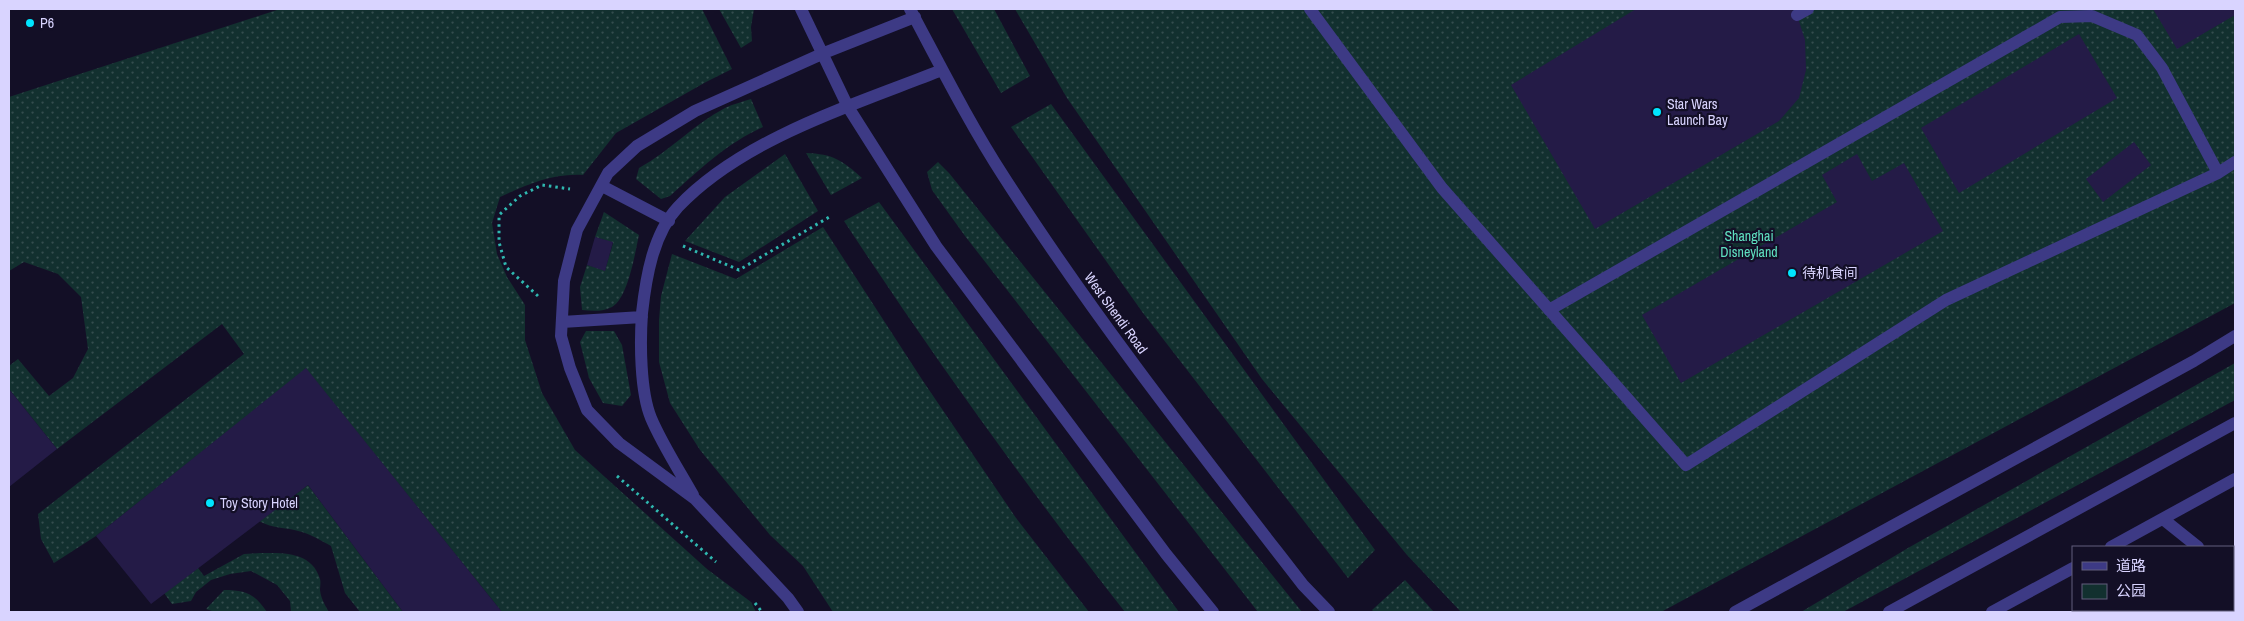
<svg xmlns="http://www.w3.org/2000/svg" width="2244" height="621" font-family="'Archivo Narrow','Noto Sans SC',sans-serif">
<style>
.green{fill:url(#green-dots)}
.building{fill:#241b47}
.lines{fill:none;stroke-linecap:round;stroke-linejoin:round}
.path{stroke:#2fb8b0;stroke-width:3;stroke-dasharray:2.5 4;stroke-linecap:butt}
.minor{stroke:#3d3a85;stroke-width:12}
.poi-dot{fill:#00e5ff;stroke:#130f26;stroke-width:2}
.labels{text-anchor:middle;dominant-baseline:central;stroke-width:4.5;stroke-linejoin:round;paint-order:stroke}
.poi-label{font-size:14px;fill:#d9d4ff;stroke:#130f26;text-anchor:start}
.park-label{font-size:14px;fill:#5fe0c0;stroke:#130f26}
.street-label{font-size:14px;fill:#d9d4ff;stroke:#130f26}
</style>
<defs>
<pattern id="green-dots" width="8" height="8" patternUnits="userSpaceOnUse" patternTransform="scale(1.25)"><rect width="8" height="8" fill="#12302f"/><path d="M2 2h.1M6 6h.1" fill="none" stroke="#344d4e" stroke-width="1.8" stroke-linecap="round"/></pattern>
</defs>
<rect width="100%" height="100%" fill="#130f26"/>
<path class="green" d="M280 9H702L732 69 706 82 616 133 583 175C553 173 526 185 500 197L492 223 497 254 507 277 525 305V340L542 393 575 450 707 569 751 602 756 612H502L306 369 96 536 54 563 41 539 38 514 244 354 222 324 57 449 9 389V366L18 359 49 396 73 378 88 349 81 297 58 274 24 262 9 271V97Z
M719 9H754L751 27 752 41 741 48Z
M952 9H994L1030 76 1001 93Z
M1015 9H2235V303L1661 612H1461L1407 555 1262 379 1067 98Z
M751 99 763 127C727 143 699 170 670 196L661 199 636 179 639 168C670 151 694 124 725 108 733 104 742 102 751 99Z
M1051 104 1375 550 1348 578 1143 313 1011 127Z
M806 153C833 154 842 160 862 178L831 195Z
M785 154 818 211 739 262 685 241 725 197Z
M938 162 949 173 1302 612H1258L965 236 932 190 927 172Z
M879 202 1179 612H1125C1026 486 932 355 844 221Z
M604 212 639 235C635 253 628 298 612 307 603 312 592 311 582 310L580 287 587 265 605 270 613 243 595 237Z
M823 227 923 381 1016 518 1089 612H833L803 566 770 535 700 450 670 403 659 362V320L661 296 672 254 736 279Z
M586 331H614L622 345 631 395 622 406 603 403 589 378 580 342Z
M2235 363V400L1843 612H1801L1908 548Z
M308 485 403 612H360L345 593 331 546C322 541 312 535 302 532 287 527 273 529 259 521Z
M260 553C282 553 312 551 320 579 321 582 320 587 320 590 321 599 325 605 329 612H291L290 601 277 585 251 571 230 574 211 580 196 592 191 601 172 604 164 593 198 568 204 576 244 554Z
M1405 580 1434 612H1374L1372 610Z
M224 590C246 590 255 594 267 612H215L206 609Z"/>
<path class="building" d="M1636 9H1792L1797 15 1805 40 1806 70 1799 98 1779 121 1595 229 1511 85Z
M2153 9H2235V15L2177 49Z
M2079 34 2117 98 1959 193 1921 128Z
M2134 142 2151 165 2103 202 2086 179Z
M1857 154 1872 181 1904 163 1943 231 1681 383 1642 315 1837 202 1822 175Z
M595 237 613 242 605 271 587 265Z
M306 368 502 612H403L308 485 151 604 96 536Z
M9 389 57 449 9 487Z
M2116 610H2191L2189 612H2119Z"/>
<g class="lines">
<path class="path" d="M683 246 739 270 831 216
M538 296 506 267 499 242V215L520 196 542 185 570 189
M617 476 716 562
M755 603 762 612"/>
<path class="minor" d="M801 9 848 107 936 246 1166 554 1213 612
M910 9C940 65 969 123 1004 177 1095 319 1200 452 1303 585L1329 612
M1310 9 1442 188 1686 465 1946 300 2218 173 2235 162
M1797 15 1808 9
M602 186 669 221
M1549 310 2060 17 2092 16 2137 35 2162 68 2218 173
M562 322 642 317
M693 495C679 470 662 444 651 418 640 391 640 342 642 313 646 277 653 234 678 207 743 138 856 104 942 70
M2163 519 2198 547
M2111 547 2235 479
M2233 576 2235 578
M798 612 788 598 695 499 619 443 587 410 570 368 561 336 564 281 577 230 608 173 637 146 695 111 824 53 915 17
M1735 612 2194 361 2235 336
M1889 612 2235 423
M1992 612 2073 568
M2078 612 2080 611"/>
</g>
<g class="poi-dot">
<circle cx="30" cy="23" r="5"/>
<circle cx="1657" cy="112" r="5"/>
<circle cx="1792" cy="273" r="5"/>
<circle cx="210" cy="503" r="5"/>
</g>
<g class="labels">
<g class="poi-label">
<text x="40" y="23">P6</text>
<text x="1667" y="104">Star Wars<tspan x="1667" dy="16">Launch Bay</tspan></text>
<text x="1802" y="273">待机食间</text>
<text x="220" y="503">Toy Story Hotel</text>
</g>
<g class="park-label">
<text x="1749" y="236">Shanghai<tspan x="1749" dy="16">Disneyland</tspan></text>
</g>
<g class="street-label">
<text transform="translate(1116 313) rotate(54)">West Shendi Road</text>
</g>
</g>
<rect width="2244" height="621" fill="none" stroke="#d9d4ff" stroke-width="20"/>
<rect x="2072" y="546" width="162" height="65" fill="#130f26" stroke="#625e7d"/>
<rect x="2082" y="562" width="25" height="8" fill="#3d3a85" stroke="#625e7d"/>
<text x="2116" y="571" font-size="15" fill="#d9d4ff">道路</text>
<rect x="2082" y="584" width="25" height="15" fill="#12302f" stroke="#625e7d"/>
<text x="2116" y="596" font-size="15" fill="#d9d4ff">公园</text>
</svg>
